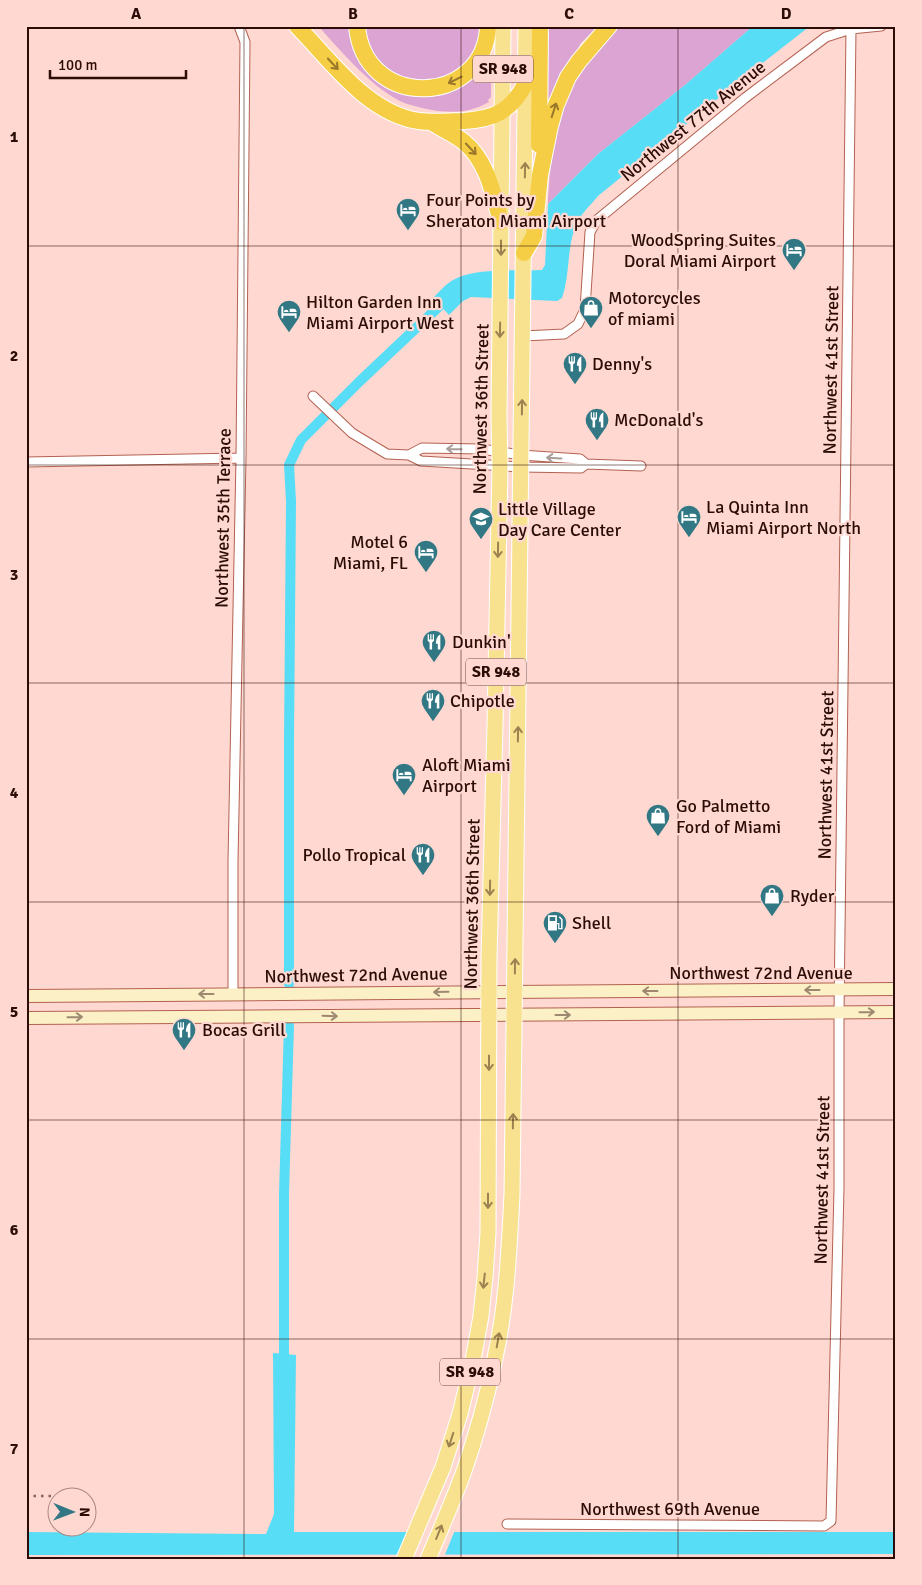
<svg xmlns="http://www.w3.org/2000/svg" width="922" height="1585" font-family="Signika,sans-serif">
<style>
.green{fill:#dca4d3}
.water{fill:#57ddf6}
.pier{fill:#ffd9d1}
.lines{fill:none;stroke-linecap:round;stroke-linejoin:round}
.canal{stroke:#57ddf6;stroke-width:10}
.minor-casing{stroke:#b36151;stroke-width:11}
.secondary-casing{stroke:#b36151;stroke-width:14}
.primary-casing{stroke:#fff;stroke-width:17}
.motorway-casing{stroke:#fff;stroke-width:18}
.minor{stroke:#fff;stroke-width:9}
.secondary{stroke:#fcf0c7;stroke-width:12}
.primary{stroke:#f9e28f;stroke-width:15}
.motorway{stroke:#f5ce45;stroke-width:16}
.rail{stroke:#87655e;stroke-width:2.5;stroke-dasharray:2.5 5;stroke-linecap:butt}
.oneway{stroke:#9a7729}
.oneway2{stroke:#9c8251}
.oneway3{stroke:#aa9e9b}
.oneway4{stroke:#9e8970}
.grid{fill:none;stroke:#2b0c06;stroke-width:1;stroke-opacity:0.55}
.labels{text-anchor:middle;dominant-baseline:central;stroke-width:4.5;stroke-linejoin:round;paint-order:stroke}
.shield{fill:#ffd9d1;stroke:#6b4a43;stroke-width:1}
.shield-label{font-size:16px;font-weight:bold;fill:#2b0c06}
.street-label{font-size:18px;fill:#2b0c06;stroke:#ffd9d1}
.poi-label{font-size:18px;fill:#2b0c06;stroke:#ffd9d1;text-anchor:start}
.neatline{fill:none;stroke:#2b0c06;stroke-width:2}
.grid-label{font-size:16px;text-anchor:middle;font-weight:bold;fill:#2b0c06}
</style>
<rect width="100%" height="100%" fill="#ffd9d1"/>
<path class="green" d="M318 26H351C353 36 354 48 358 56 375 95 429 109 463 85 476 75 483 63 491 49V97L488 100 489 102C471 112 457 113 437 111 427 109 417 107 407 104 375 92 341 51 318 26Z
M365 26H481C479 33 479 42 476 49 471 58 462 66 454 71 425 88 389 84 371 52 367 45 367 34 365 26Z
M546 26H598L581 43 564 72 548 109H545Z
M620 26H753L685 85 598 154 548 204C551 137 564 72 620 26Z"/>
<path class="water" d="M753 26H810L732 87 598 196C590 206 579 215 575 228 567 248 570 275 562 298L557 301 471 297 463 301 449 315 433 298C439 292 444 286 450 282 471 267 517 271 542 270L545 265 548 204 598 154 685 85Z
M273 1353 296 1355 294 1532H896V1554L26 1555V1532L266 1534 274 1514Z"/>
<path class="pier" d="M408 1530H455L444 1557H397Z"/>
<g class="lines">
<path class="canal" d="M289 984V743L291 501 289 465 301 440 360 381 449 297
M284 1367V1194L289 1025"/>
<defs>
<path id="minor" d="M523 336 564 334 578 324 585 309 590 232 597 220 745 98 826 37 851 29 881 26
M313 396 352 433 387 454 409 455 421 461 521 467 581 468 586 464
M409 455 422 448 481 449 521 455 580 459 586 464 641 466
M26 462 241 458
M233 994V861L241 458 245 42 239 26
M507 1524 824 1526 831 1521 839 1188V1013L851 29"/>
<path id="secondary" d="M26 996 896 989
M26 1018 896 1012"/>
<path id="primary" d="M404 1559 443 1467 460 1414 473 1360 481 1316 485 1277 488 1233 489 959 495 725 500 466 499 417 503 26
M428 1559C440 1531 452 1503 463 1474 476 1437 487 1397 495 1358 507 1304 509 1250 512 1195L526 26"/>
<path id="motorway" d="M297 26C331 61 368 114 419 121 434 123 449 121 464 121 495 119 511 111 526 83
M357 26C364 111 485 107 488 26
M431 122C442 129 454 134 464 142 488 162 493 194 501 222
M539 145 540 26
M524 253 534 236 540 175 550 126 556 105 568 77 579 61 609 26"/>
</defs>
<use href="#minor" class="minor-casing"/>
<use href="#secondary" class="secondary-casing"/>
<use href="#primary" class="primary-casing"/>
<use href="#motorway" class="motorway-casing"/>
<use href="#minor" class="minor"/>
<use href="#secondary" class="secondary"/>
<use href="#primary" class="primary"/>
<use href="#motorway" class="motorway"/>
<path class="rail" d="M26 1496H91"/>
</g>
<defs><path id="oneway-shaft" d="M-6 0H5M1.5-3L5.5 0L1.5 3" fill="none" stroke-width="1.6" stroke-linecap="round" stroke-linejoin="round" transform="scale(1.25)"/></defs>
<g class="oneway">
<use href="#oneway-shaft" transform="translate(333 64) rotate(47)"/>
<use href="#oneway-shaft" transform="translate(455 80) rotate(154)"/>
<use href="#oneway-shaft" transform="translate(554 110) rotate(-72)"/>
<use href="#oneway-shaft" transform="translate(471 149) rotate(47)"/>
</g>
<g class="oneway2">
<use href="#oneway-shaft" transform="translate(525 170) rotate(-89)"/>
<use href="#oneway-shaft" transform="translate(501 248) rotate(90)"/>
<use href="#oneway-shaft" transform="translate(500 330) rotate(91)"/>
<use href="#oneway-shaft" transform="translate(522 407) rotate(-89)"/>
<use href="#oneway-shaft" transform="translate(498 550) rotate(91)"/>
<use href="#oneway-shaft" transform="translate(518 734) rotate(-89)"/>
<use href="#oneway-shaft" transform="translate(490 888) rotate(91)"/>
<use href="#oneway-shaft" transform="translate(515 966) rotate(-89)"/>
<use href="#oneway-shaft" transform="translate(489 1063) rotate(90)"/>
<use href="#oneway-shaft" transform="translate(513 1121) rotate(-89)"/>
<use href="#oneway-shaft" transform="translate(488 1201) rotate(90)"/>
<use href="#oneway-shaft" transform="translate(484 1281) rotate(96)"/>
<use href="#oneway-shaft" transform="translate(498 1340) rotate(-80)"/>
<use href="#oneway-shaft" transform="translate(451 1440) rotate(108)"/>
<use href="#oneway-shaft" transform="translate(439 1532) rotate(-68)"/>
</g>
<g class="oneway3">
<use href="#oneway-shaft" transform="translate(454 449) rotate(-179)"/>
<use href="#oneway-shaft" transform="translate(554 458) rotate(-177)"/>
</g>
<g class="oneway4">
<use href="#oneway-shaft" transform="translate(812 990) rotate(180)"/>
<use href="#oneway-shaft" transform="translate(650 991) rotate(-180)"/>
<use href="#oneway-shaft" transform="translate(441 992) rotate(179)"/>
<use href="#oneway-shaft" transform="translate(206 994) rotate(-180)"/>
<use href="#oneway-shaft" transform="translate(867 1012) rotate(-1)"/>
<use href="#oneway-shaft" transform="translate(563 1015)"/>
<use href="#oneway-shaft" transform="translate(330 1016) rotate(2)"/>
<use href="#oneway-shaft" transform="translate(75 1017) rotate(-1)"/>
</g>
<path class="grid" d="M244 26V1559M461 26V1559M678 26V1559M26 246H896M26 465H896M26 683H896M26 902H896M26 1120H896M26 1339H896"/>
<defs>
<symbol id="hotel-pin" viewBox="-11 -11 22 30"><path d="M0 17L-7.5 6A9.5 9.5 0 1 1 7.5 6Z" fill="#317784" stroke="#ffd9d1"/><path d="M-6-4.5h1.5V1H6V5H4.5V3h-9V5H-6ZM-4 0a1.8 1.8 0 1 1 3.6 0ZM.5 0V-2.5h3Q6-2.5 6 0Z" fill="#fff"/></symbol>
<symbol id="shop-pin" viewBox="-11 -11 22 30"><path d="M0 17L-7.5 6A9.5 9.5 0 1 1 7.5 6Z" fill="#317784" stroke="#ffd9d1"/><path d="M-5-2.5h2.3a2.7 3.5 0 0 1 5.4 0H5L5.5 6h-11ZM-1.5-2.5h3a1.5 2.3 0 0 0-3 0Z" fill="#fff"/></symbol>
<symbol id="restaurant-pin" viewBox="-11 -11 22 30"><path d="M0 17L-7.5 6A9.5 9.5 0 1 1 7.5 6Z" fill="#317784" stroke="#ffd9d1"/><path d="M-5-6h1v4h1v-4h1v4h1v-4h1v5L-1.5 .5V6h-2V.5L-5-1ZM5-6V6H3V1.5H1.5Q1.5-4 5-6Z" fill="#fff"/></symbol>
<symbol id="school-pin" viewBox="-11 -11 22 30"><path d="M0 17L-7.5 6A9.5 9.5 0 1 1 7.5 6Z" fill="#317784" stroke="#ffd9d1"/><path d="M0-5L7-2L0 1L-7-2ZM-4 1L0 2.5L4 1V4Q0 6-4 4Z" fill="#fff"/></symbol>
<symbol id="fuel-pin" viewBox="-11 -11 22 30"><path d="M0 17L-7.5 6A9.5 9.5 0 1 1 7.5 6Z" fill="#317784" stroke="#ffd9d1"/><path d="M-5.5-6h7V0h2V4h1.3V-2.5L3-4.5l.8-.8L6-3V5H2.5V1h-1V6h-7ZM-4.2-4.7v3.2H.2V-4.7Z" fill="#fff"/></symbol>
</defs>
<g fill-rule="evenodd">
<use href="#hotel-pin" x="394" y="196" width="28" height="38"/>
<use href="#hotel-pin" x="780" y="236" width="28" height="38"/>
<use href="#shop-pin" x="577" y="294" width="28" height="38"/>
<use href="#hotel-pin" x="275" y="298" width="28" height="38"/>
<use href="#restaurant-pin" x="561" y="350" width="28" height="38"/>
<use href="#restaurant-pin" x="583" y="406" width="28" height="38"/>
<use href="#hotel-pin" x="675" y="503" width="28" height="38"/>
<use href="#school-pin" x="467" y="505" width="28" height="38"/>
<use href="#hotel-pin" x="412" y="538" width="28" height="38"/>
<use href="#restaurant-pin" x="420" y="628" width="28" height="38"/>
<use href="#restaurant-pin" x="419" y="687" width="28" height="38"/>
<use href="#hotel-pin" x="390" y="761" width="28" height="38"/>
<use href="#shop-pin" x="644" y="802" width="28" height="38"/>
<use href="#restaurant-pin" x="409" y="841" width="28" height="38"/>
<use href="#shop-pin" x="758" y="882" width="28" height="38"/>
<use href="#fuel-pin" x="541" y="909" width="28" height="38"/>
<use href="#restaurant-pin" x="170" y="1016" width="28" height="38"/>
</g>
<g class="labels">
<g class="shield">
<rect x="473" y="55.5" width="60" height="27" rx="4"/>
<rect x="466" y="658.5" width="60" height="27" rx="4"/>
<rect x="440" y="1358.5" width="60" height="27" rx="4"/>
</g>
<g class="shield-label">
<text x="503" y="69">SR 948</text>
<text x="496" y="672">SR 948</text>
<text x="470" y="1372">SR 948</text>
</g>
<g class="street-label">
<text transform="translate(693 121) rotate(-39)">Northwest 77th Avenue</text>
<text transform="translate(831 370) rotate(-89)">Northwest 41st Street</text>
<text transform="translate(481 409) rotate(-89)">Northwest 36th Street</text>
<text transform="translate(223 518) rotate(-89)">Northwest 35th Terrace</text>
<text transform="translate(826 775) rotate(-89)">Northwest 41st Street</text>
<text transform="translate(472 904) rotate(-89)">Northwest 36th Street</text>
<text x="761" y="973">Northwest 72nd Avenue</text>
<text transform="translate(356 975) rotate(-1)">Northwest 72nd Avenue</text>
<text transform="translate(822 1180) rotate(-89)">Northwest 41st Street</text>
<text x="670" y="1509">Northwest 69th Avenue</text>
</g>
<g class="poi-label">
<text x="426" y="200">Four Points by<tspan x="426" dy="21">Sheraton Miami Airport</tspan></text>
<text x="776" y="240" text-anchor="end">WoodSpring Suites<tspan x="776" dy="21">Doral Miami Airport</tspan></text>
<text x="608" y="298">Motorcycles<tspan x="608" dy="21">of miami</tspan></text>
<text x="306" y="302">Hilton Garden Inn<tspan x="306" dy="21">Miami Airport West</tspan></text>
<text x="592" y="364">Denny's</text>
<text x="614" y="420">McDonald's</text>
<text x="706" y="507">La Quinta Inn<tspan x="706" dy="21">Miami Airport North</tspan></text>
<text x="498" y="509">Little Village<tspan x="498" dy="21">Day Care Center</tspan></text>
<text x="408" y="542" text-anchor="end">Motel 6<tspan x="408" dy="21">Miami, FL</tspan></text>
<text x="452" y="642">Dunkin'</text>
<text x="450" y="701">Chipotle</text>
<text x="422" y="765">Aloft Miami<tspan x="422" dy="21">Airport</tspan></text>
<text x="676" y="806">Go Palmetto<tspan x="676" dy="21">Ford of Miami</tspan></text>
<text x="406" y="855" text-anchor="end">Pollo Tropical</text>
<text x="790" y="896">Ryder</text>
<text x="572" y="923">Shell</text>
<text x="202" y="1030">Bocas Grill</text>
</g>
</g>
<rect width="922" height="1585" fill="none" stroke="#ffd9d1" stroke-width="55"/>
<g transform="translate(72 1512) rotate(91)"><circle r="24" fill="#ffd9d1" stroke="#aa8780"/>
<path d="M0-4L9 19L0 12L-9 19Z" fill="#317784"/>
<text y="-8" font-size="14" font-weight="bold" text-anchor="middle" fill="#2b0c06">N</text>
</g>
<path d="M50 70v8h136v-8" fill="none" stroke="#2b0c06" stroke-width="2.5"/>
<text x="58" y="70" font-size="15" fill="#2b0c06" stroke="#ffd9d1" stroke-width="4" paint-order="stroke">100 m</text>
<rect x="28" y="28" width="866" height="1530" class="neatline"/>
<g class="grid-label">
<text x="136" y="19">A</text>
<text x="353" y="19">B</text>
<text x="569" y="19">C</text>
<text x="786" y="19">D</text>
<text x="14" y="142">1</text>
<text x="14" y="361">2</text>
<text x="14" y="580">3</text>
<text x="14" y="798">4</text>
<text x="14" y="1017">5</text>
<text x="14" y="1235">6</text>
<text x="14" y="1454">7</text>
</g>
</svg>
